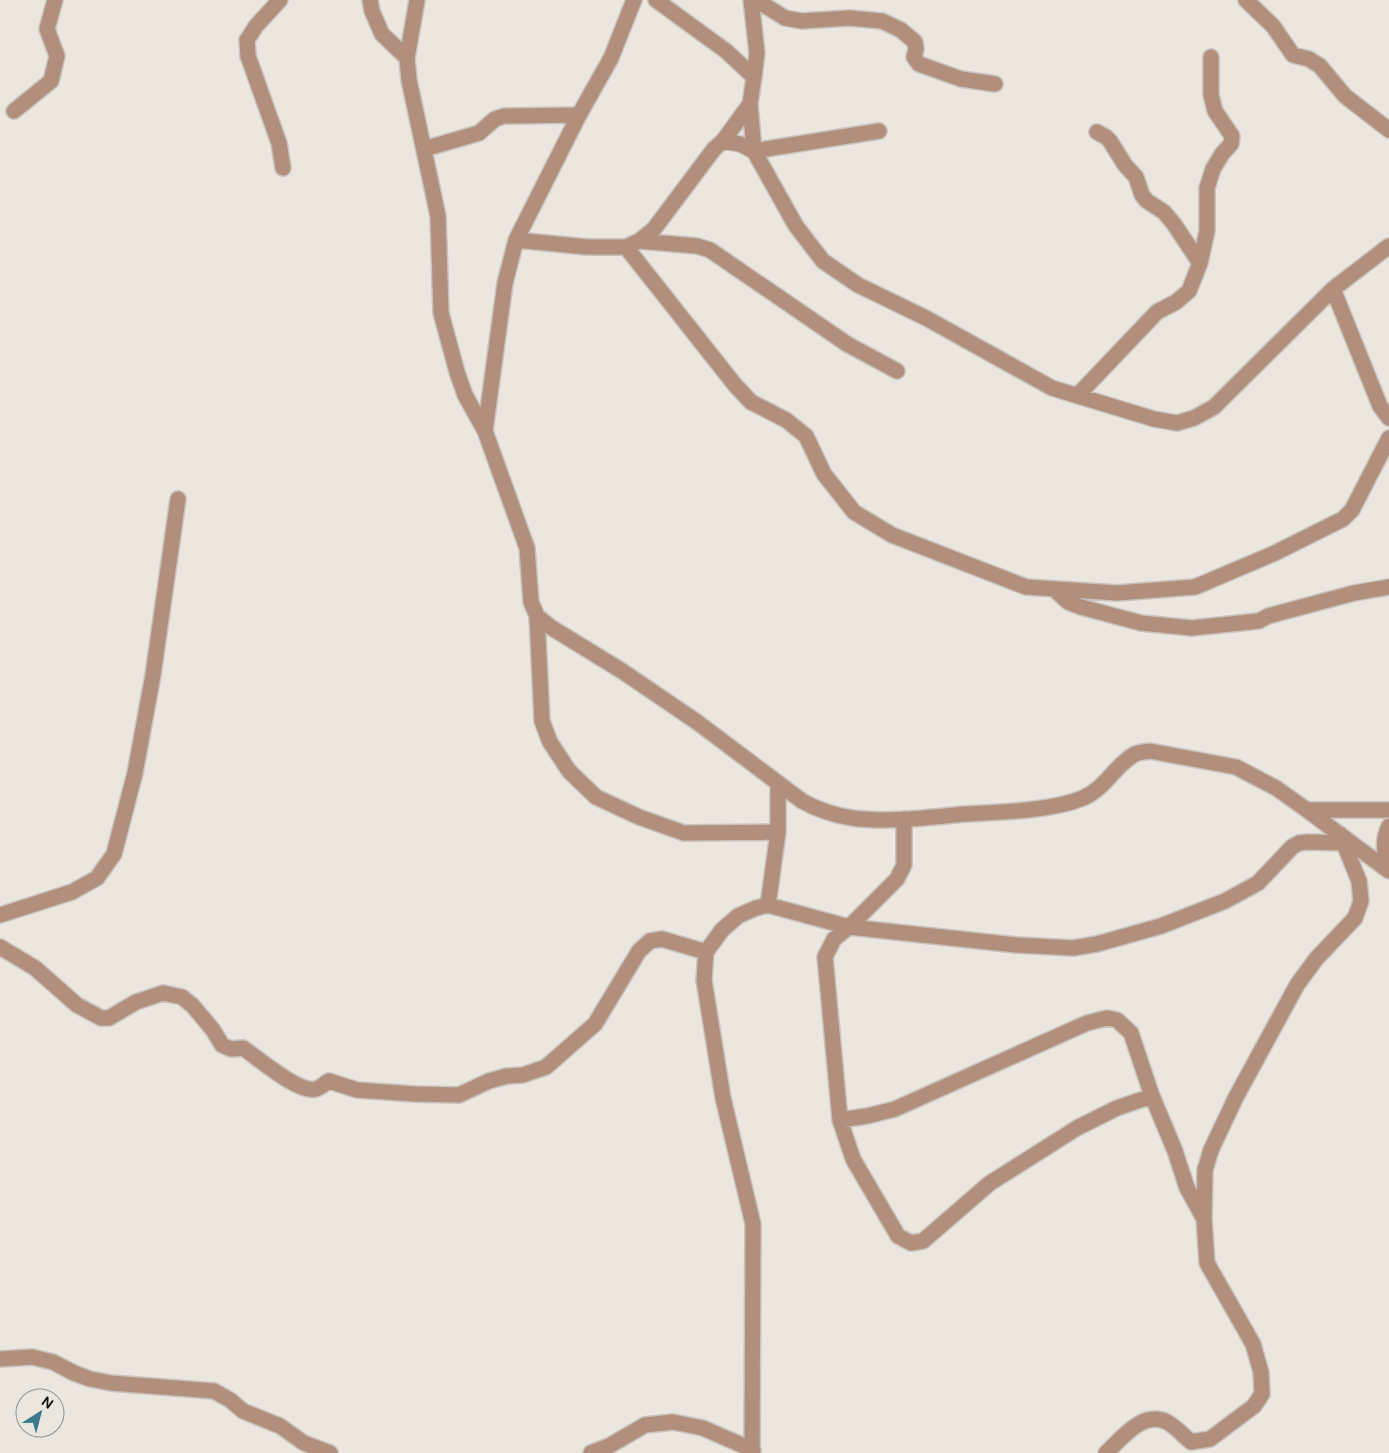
<svg xmlns="http://www.w3.org/2000/svg" width="1389" height="1453" font-family="'DM Sans',sans-serif">
<style>
.lines{fill:none;stroke-linecap:round;stroke-linejoin:round}
.minor-casing{stroke:#c8c3bc;stroke-width:18}
.minor{stroke:#b28f7d;stroke-width:15}
</style>
<rect width="100%" height="100%" fill="#ebe6de"/>
<g class="lines">
<defs>
<path id="minor" d="M280 0 256 26 247 40 248 56 279 143 283 168
M370 0 372 11 382 34 407 58
M417 0 407 58 409 80 438 216 441 313 457 372 465 395 485 431
M634 0 611 58 579 115 516 240 505 283 485 431 527 548 531 602 537 616 552 628 622 671 697 722 802 801C818 810 833 815 852 818 888 823 930 817 966 814 1000 812 1052 811 1083 798 1105 789 1115 765 1135 754 1140 752 1145 752 1150 751L1236 767 1276 788 1307 810H1389
M656 0 726 51 754 77 750 104 723 141
M751 0 757 53 754 77
M756 0 785 18 802 21 849 18 882 21 901 30 915 42 916 49 914 57 919 64 961 79 995 84
M1246 0 1273 26 1293 55 1309 59 1320 66 1345 96 1389 130
M750 104 754 151 879 131
M14 111 51 81 57 56 47 29 55 0
M1097 132 1106 137 1110 141 1125 165 1136 177 1142 195 1147 201 1164 212 1174 224 1200 263
M424 149 479 133 495 119 504 116 579 115
M516 240 587 247H626L639 241 654 229 714 149 723 141 740 144 754 151 796 226 823 261 858 285 926 318 1052 388 1154 419 1177 423 1194 418 1214 407 1333 289 1389 246
M639 241 697 246 710 250 847 344 897 371
M626 247 735 385 751 402 786 420 806 436 824 474 854 512 892 535 1026 587 1117 593 1195 587 1275 553 1343 519 1352 510 1389 438
M1333 289 1380 406 1389 418
M1077 396 1157 312 1176 302 1189 291 1200 263 1207 231V188L1213 169 1222 154 1231 144 1232 136 1215 111 1211 95V57
M1054 589 1068 602 1081 607 1141 623 1192 628 1259 621 1268 616 1354 593 1389 587
M537 616 542 721 550 742 569 771 596 797 639 817 684 833 778 832
M1307 810 1389 871
M904 819V865L897 879 849 927 834 939 825 957 840 1120 853 1159 898 1236 911 1243 923 1241 990 1183 1077 1128 1117 1108 1152 1096 1175 1151 1187 1188 1204 1219
M1389 826C1383 838 1383 854 1389 866
M768 905 778 832V783
M0 915 72 892 97 878 114 854 135 773 153 675 178 499
M0 947 35 968 77 1005 101 1018H109L136 1002 163 993 182 997 193 1006 213 1030 222 1045 231 1049 243 1048C258 1058 299 1094 316 1089 320 1088 325 1083 329 1081L357 1090 415 1094 459 1095 489 1081 507 1076 523 1075 546 1067 595 1024 639 951 650 941 662 939 706 952
M840 1120 867 1116 895 1109 1087 1023 1107 1018 1117 1020 1131 1033 1152 1096
M0 1359 32 1357 53 1362 74 1373 90 1379 111 1383 214 1391 230 1400 243 1411 280 1426 304 1443 330 1453
M591 1453 609 1446 645 1425 673 1422 703 1428 753 1450
M752 1453 753 1224 723 1098 704 980 706 952 722 930 738 916 756 908 768 905 849 927 1016 945 1073 948 1097 944 1161 926 1225 901 1258 883 1292 847 1299 843 1308 842 1344 843
M1106 1453C1122 1438 1143 1410 1167 1422 1176 1427 1184 1436 1191 1442L1210 1439 1254 1406 1262 1394 1261 1372 1253 1344 1207 1263 1204 1219 1205 1170 1211 1150 1236 1097 1297 985 1316 959 1355 918 1361 901 1359 881 1340 834"/>
</defs>
<use href="#minor" class="minor-casing"/>
<use href="#minor" class="minor"/>
</g>
<g transform="translate(40 1413) rotate(36)"><circle r="24" fill="#ebe6de" stroke="#93908a"/>
<path d="M0-4L9 19L0 12L-9 19Z" fill="#39788d"/>
<text y="-8" font-size="14" font-weight="bold" text-anchor="middle" fill="#100e0b">N</text>
</g>
</svg>
